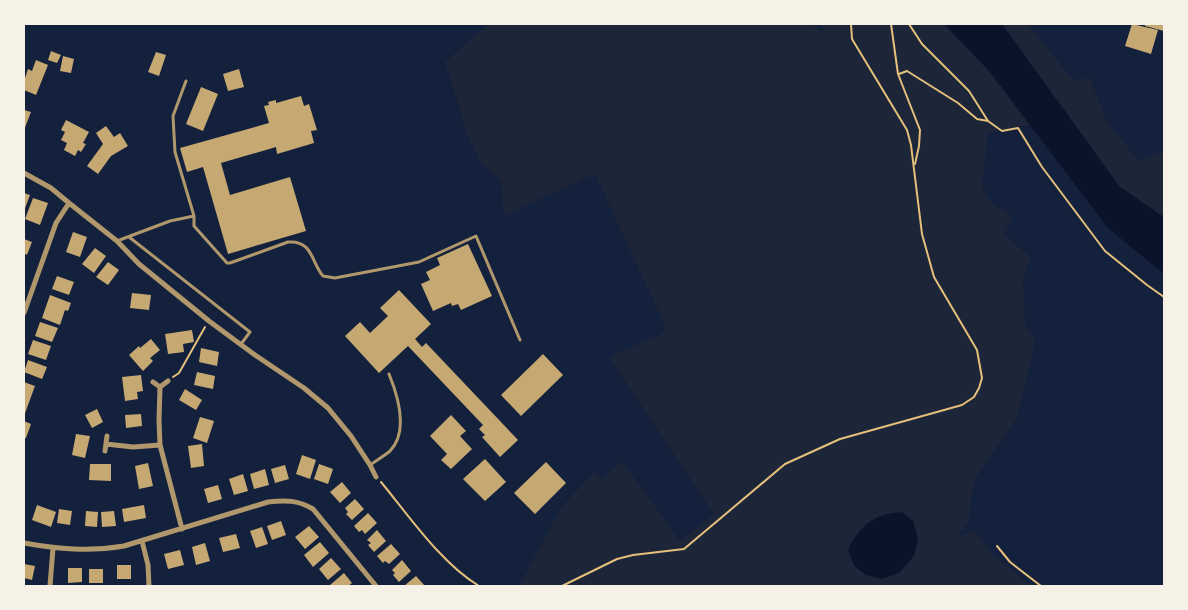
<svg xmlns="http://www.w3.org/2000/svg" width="1188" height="610" font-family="'Fira Sans Condensed',sans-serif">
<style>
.green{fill:#1d2539}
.water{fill:#0b132b}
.building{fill:#c6a872}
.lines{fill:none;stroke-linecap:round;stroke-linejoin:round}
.path{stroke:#e5c07b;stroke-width:2}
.service{stroke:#b1986c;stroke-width:3}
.minor{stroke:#b1986c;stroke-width:5}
</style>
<rect width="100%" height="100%" fill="#14213d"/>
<path class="green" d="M488 24H813L824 36 821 24H1028L1073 80 1090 78 1107 122 1139 161 1164 152V255L1047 122 988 133 982 186 992 204 1013 216 1004 234 1030 257 1023 283 1025 325 1035 341 1017 418 974 480 968 524 958 533 962 536 974 530 993 555 1032 586H567L566 582 555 586H519L562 506 594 473 602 479 622 461 680 541 714 514 609 357 662 334 666 328 595 174 505 215C501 203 504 191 500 179L481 163 468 136 445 62Z"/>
<path class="water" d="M944 24H1002L1120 187 1164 217V274L1107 227 989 71Z
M902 512 913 521 918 538 914 556 899 573 882 579 866 575 854 566 848 550C860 525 874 514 902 512Z"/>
<path class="building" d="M1132 24 1158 30 1151 54 1125 46Z
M1145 24H1164V31L1145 26Z
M51 51 61 55 57 63 48 60Z
M156 52 166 55 159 76 148 72Z
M63 56 74 59 71 73 60 71Z
M36 60 48 65 36 95 24 90V81L28 69 32 71Z
M239 69 244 87 228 91 223 74Z
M201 87 218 94 203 131 186 124Z
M301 96 304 106 309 104 317 130 311 131 314 143 277 154 276 147 221 163 230 195 290 177 306 231 228 254 203 167 187 172 180 148 269 123 264 106 269 105 268 102 276 100V103Z
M24 110 31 112 24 130Z
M66 120 89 132 83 143 86 144 81 152 78 150 75 156 64 150 67 143 61 140 65 132 61 130Z
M106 126 114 137 120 133 128 146 111 156 98 174 87 166 103 144 96 133Z
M24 193 30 195 24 211Z
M33 198 48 203 40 225 25 219Z
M73 232 87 237 80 257 66 252Z
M24 239 32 242 27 255 24 253Z
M468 244 492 296 461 310 458 304 452 306 451 303 433 311 421 284 430 280 426 272 440 265 437 258Z
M95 248 106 256 94 273 82 264Z
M108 262 119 270 108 285 96 277Z
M57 276 74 282 69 295 52 289Z
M399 290 431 324 415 339 422 347 426 343 518 440 500 457 482 437 485 435 479 429 483 425 408 346 379 373 345 336 360 322 370 333 388 316 380 308Z
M132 293 151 295 149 310 130 308Z
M50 295 71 303 68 311 65 310 60 325 42 318Z
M40 322 58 328 52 342 35 336Z
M192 330 194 342 183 344 184 352 168 354 165 334Z
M151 339 160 350 150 358 153 361 143 371 129 355 139 346 140 348Z
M33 340 51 346 46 360 28 354Z
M201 348 219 352 217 366 199 362Z
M543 354 563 375 521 416 501 395Z
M28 360 47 367 42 379 24 372Z
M197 372 215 376 213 389 194 385Z
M141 375 143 391 137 392 138 399 125 401 122 377Z
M24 382 35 386 24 416Z
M185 389 202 400 196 410 179 400Z
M97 409 103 422 92 428 85 415Z
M141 414 142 426 126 428 125 415Z
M451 415 466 431 460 436 472 449 451 469 441 460 447 454 430 436Z
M200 417 214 421 207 443 193 438Z
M24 421 31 424 26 438H24Z
M76 434 90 436 85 458 72 455Z
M202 444 204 466 191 468 188 446Z
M302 455 316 460 310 479 296 474Z
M485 459 506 482 485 501 463 479Z
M546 462 566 483 535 514 514 493Z
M148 463 153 486 139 489 135 466Z
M90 464H111V481L89 480Z
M319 464 333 469 328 484 314 479Z
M285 465 289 479 275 483 271 469Z
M265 469 269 485 254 489 250 474Z
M243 474 248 491 234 495 229 479Z
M342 482 351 493 340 503 330 492Z
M218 485 222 499 208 503 204 489Z
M355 499 364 509 352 520 346 514 348 512 345 508Z
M37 505 56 512 51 527 32 520Z
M144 505 146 518 124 522 122 509Z
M59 509 72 511 70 525 57 523Z
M86 511 98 512 97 527 85 526Z
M114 511 116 526 102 527 101 512Z
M368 513 377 523 365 534 362 530 359 532 354 526Z
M281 521 286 535 272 540 267 526Z
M309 526 319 537 305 549 295 537Z
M262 527 268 544 256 548 250 531Z
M377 530 386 541 374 552 368 545 371 543 367 540Z
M236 534 240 548 223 552 219 538Z
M320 542 329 553 313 567 304 555Z
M205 543 210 561 196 565 192 547Z
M391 544 400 554 389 564 385 561 383 563 377 556Z
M180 550 184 565 168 569 164 554Z
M331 558 341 569 328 580 319 569Z
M402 560 411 571 399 582 393 575 395 573 392 570Z
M24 564 35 566 32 580 24 578Z
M117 565H131V579H117Z
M68 568H82V582L68 583Z
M89 569H103V583H89Z
M344 573 352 583 348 586H331L330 585Z
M416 576 425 586H404Z"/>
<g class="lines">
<path class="path" d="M891 24 898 74 920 130 919 146 915 164
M909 24 922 44 969 91 988 121 1002 131 1018 128 1042 167 1105 251 1147 285 1164 297
M899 74 907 71 958 103 977 119 988 121
M173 377 179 373 205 327
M381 482C409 516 441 563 479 586
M997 546 1010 562 1041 586
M562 586 617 559 633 555 684 549 785 464 840 439 962 405 974 397 979 388 982 378 977 350 934 277 922 234 911 145 907 130 852 39 851 24"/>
<path class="service" d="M186 81 173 116 175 152 194 216V226L227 263H230L288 242C313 240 311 262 323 276L335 278 419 262 476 236 520 340
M129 237 250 332 241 344
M117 241 170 221 194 216
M370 465C377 460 384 456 390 451 409 431 398 396 389 374"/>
<path class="minor" d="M24 173 51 188 69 203 117 241 139 264 209 321 255 355 304 388 328 408 351 436 370 465 376 477
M24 313 56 223 69 203
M153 382 160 387 168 381
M160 387 159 421 160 445 182 529
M106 444 133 447 160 445
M105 451 107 436
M142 541 148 565 149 586
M24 543C58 549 89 552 124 546L268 502C285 500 298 500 313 509L376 586
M50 586 53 548"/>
</g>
<rect width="1188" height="610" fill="none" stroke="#f6f1e7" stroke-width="50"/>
</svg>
